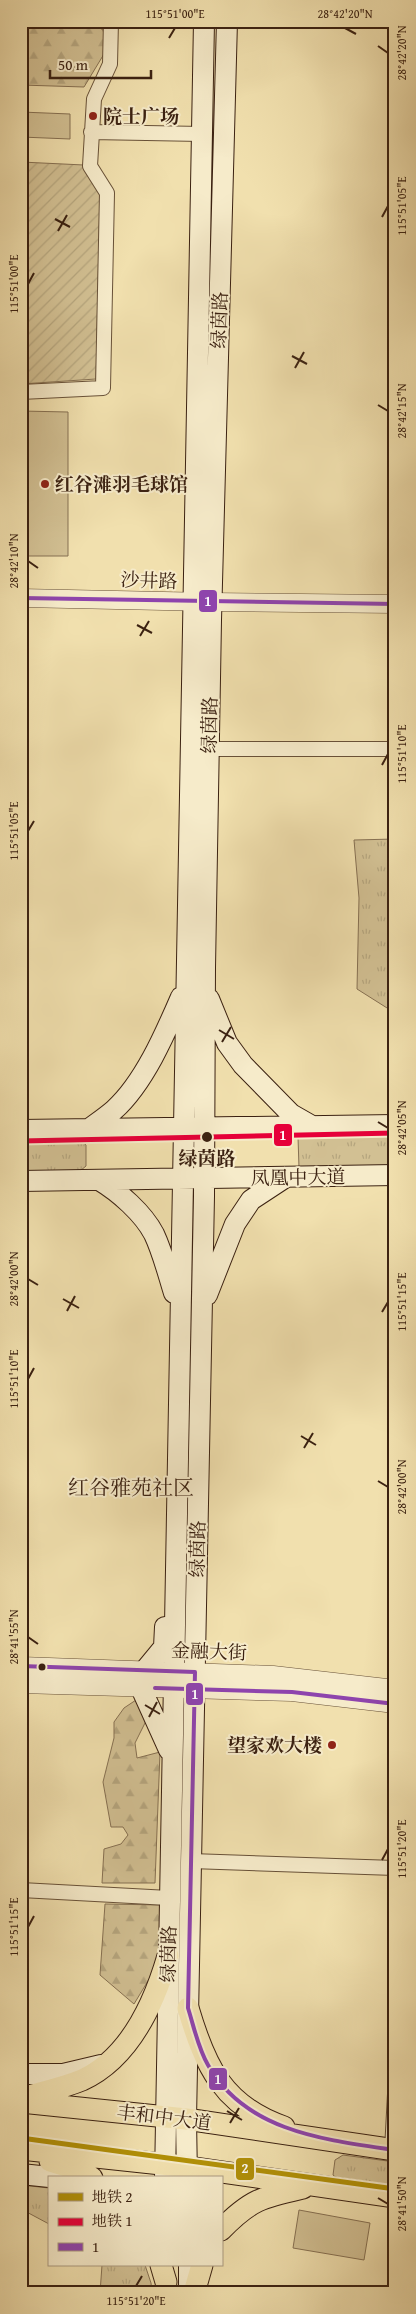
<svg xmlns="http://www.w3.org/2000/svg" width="416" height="2314" font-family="'Gentium Book Plus','Noto Serif SC',serif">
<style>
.grass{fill:#d2c093;stroke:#867052}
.forest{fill:url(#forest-firs);stroke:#867052}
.park{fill:url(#park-tufts);stroke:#867052}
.garden{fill:url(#garden-furrows);stroke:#867052}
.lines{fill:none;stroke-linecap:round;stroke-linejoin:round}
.minor-casing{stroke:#685138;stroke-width:16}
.tertiary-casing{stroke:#685138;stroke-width:19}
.secondary-casing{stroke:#3b2111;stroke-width:22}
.primary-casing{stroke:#3b2111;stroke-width:23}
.minor{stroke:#f6ebca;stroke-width:14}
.tertiary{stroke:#f6ebca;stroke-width:18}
.secondary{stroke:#f6ebca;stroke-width:20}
.primary{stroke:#f1e0ae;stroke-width:21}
.bus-1-casing{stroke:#f6ebca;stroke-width:8}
.bus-1{stroke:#8e44ad;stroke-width:4}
.metro-1-casing{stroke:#f6ebca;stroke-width:9}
.metro-2-casing{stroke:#f6ebca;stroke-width:9}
.metro-1{stroke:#b19007;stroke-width:5}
.metro-2{stroke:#e60039;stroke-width:5}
.ticks{fill:none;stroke:#3b2111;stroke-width:2}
.poi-dot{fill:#8f2418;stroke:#f6ebca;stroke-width:2}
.stop-dot{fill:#3b2111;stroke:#f6ebca;stroke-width:2}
.labels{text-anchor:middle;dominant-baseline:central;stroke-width:4;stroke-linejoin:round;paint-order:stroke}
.poi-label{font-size:19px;font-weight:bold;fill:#3b2111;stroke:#f6ebca;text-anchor:start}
.street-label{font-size:19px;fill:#3b2111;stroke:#f6ebca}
.stop-label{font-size:19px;font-weight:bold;fill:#3b2111;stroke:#f6ebca}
.quarter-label{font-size:21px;fill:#3b2111;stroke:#f6ebca}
.line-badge{stroke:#f6ebca;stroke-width:2}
.badge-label{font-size:14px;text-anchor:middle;font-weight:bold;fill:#fff}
.neatline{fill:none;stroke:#3b2111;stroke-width:2}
.ticks-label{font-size:12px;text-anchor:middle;fill:#3b2111}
</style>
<defs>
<pattern id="forest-firs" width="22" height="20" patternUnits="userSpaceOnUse" patternTransform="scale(1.25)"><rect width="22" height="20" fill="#d2c093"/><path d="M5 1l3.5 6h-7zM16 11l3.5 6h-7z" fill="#b5a57e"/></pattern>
<pattern id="park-tufts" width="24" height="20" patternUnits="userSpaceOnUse" patternTransform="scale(1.25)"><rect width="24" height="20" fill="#d2c093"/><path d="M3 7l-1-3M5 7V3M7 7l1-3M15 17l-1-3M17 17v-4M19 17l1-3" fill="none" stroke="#b5a57e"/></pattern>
<pattern id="garden-furrows" width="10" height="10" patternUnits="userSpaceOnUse" patternTransform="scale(1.25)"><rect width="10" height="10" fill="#d2c093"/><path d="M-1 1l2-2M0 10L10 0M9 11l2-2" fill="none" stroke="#b5a57e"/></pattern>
</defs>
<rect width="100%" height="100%" fill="#f1e0ae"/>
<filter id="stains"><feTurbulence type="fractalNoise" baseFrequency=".004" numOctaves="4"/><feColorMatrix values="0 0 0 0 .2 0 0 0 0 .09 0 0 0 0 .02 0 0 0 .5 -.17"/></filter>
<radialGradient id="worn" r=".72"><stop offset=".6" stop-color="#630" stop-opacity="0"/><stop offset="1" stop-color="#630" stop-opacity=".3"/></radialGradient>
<path class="grass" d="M21 112 70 114V139L21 137Z
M21 411 68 412V556H21Z
M299 2210 370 2223 364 2260 293 2248Z"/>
<path class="forest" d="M21 21H89L103 30 107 49 84 87 21 85Z
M136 1700 148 1717 135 1743 137 1758 160 1752 155 1883H102L104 1849 121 1844 128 1835 123 1827H111L103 1782 114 1738V1722L124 1708Z
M105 1904 161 1905 160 1954 154 1971 134 2004 100 1975Z"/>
<path class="park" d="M395 839V1013L357 989 359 898 354 840Z
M395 1136V1166L299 1168 298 1137Z
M21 1140H81L86 1145V1166L80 1171 21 1172Z
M343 2155 395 2162V2188L339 2180 333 2175 335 2160Z
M21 2185 49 2188V2224L21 2209Z
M102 2265H145L151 2283 152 2293H100Z"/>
<path class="garden" d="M21 162 84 165 100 194 96 379 21 384Z"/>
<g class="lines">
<defs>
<path id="minor" d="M91 132 202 134
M21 392 103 388 107 193 90 166 94 99 110 64 111 21
M209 749H395
M191 1861 395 1868
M21 1890 169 1898
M392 2150 395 2094"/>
<path id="tertiary" d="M21 598 211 602 395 604
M21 1666 273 1675 395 1689
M21 1684 292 1692 395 1704"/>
<path id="secondary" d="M209 999 227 1043 243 1065 291 1114 312 1126
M89 1129C97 1123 106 1117 114 1110 144 1083 165 1034 181 997
M21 1130 395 1125
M99 1180C119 1192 143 1213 154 1234 163 1253 168 1274 174 1293
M21 1181 395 1175
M207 1295 235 1224 251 1200 286 1177
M145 1670 164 1647 165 1627
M141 1688 169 1750
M21 2074H63L101 2065
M21 2174 59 2178
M165 2178 204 21
M187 2178 186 2119 204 1196 205 968 211 620 227 21
M189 2265V2293"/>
<path id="primary" d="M188 2008C205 2066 223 2106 284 2127
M22 2098C42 2092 63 2088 82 2080 130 2058 154 2004 168 1956
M21 2102 186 2119 395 2150
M21 2149 180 2166 395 2197
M50 2161 76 2169 92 2178
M221 2230C251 2199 263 2197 303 2188
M161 2265 166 2282
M194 2293 202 2265"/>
</defs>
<use href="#minor" class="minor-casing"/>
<use href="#tertiary" class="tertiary-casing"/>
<use href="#secondary" class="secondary-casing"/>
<use href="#primary" class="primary-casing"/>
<use href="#minor" class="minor"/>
<use href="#tertiary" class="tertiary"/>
<use href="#secondary" class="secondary"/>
<use href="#primary" class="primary"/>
<defs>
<path id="bus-1" d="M21 598 395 604
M21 1666 195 1672 188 2008C194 2027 198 2048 208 2065 246 2132 326 2140 395 2150
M155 1688 292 1692 395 1704"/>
</defs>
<use href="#bus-1" class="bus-1-casing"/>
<use href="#bus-1" class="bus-1"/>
<defs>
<path id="metro-1" d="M21 2138 395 2189"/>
<path id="metro-2" d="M21 1141 395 1133"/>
</defs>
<use href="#metro-1" class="metro-1-casing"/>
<use href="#metro-2" class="metro-2-casing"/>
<use href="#metro-1" class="metro-1"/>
<use href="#metro-2" class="metro-2"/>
</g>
<path class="ticks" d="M345 28 356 34M169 38 175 28M378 46 388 53M382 217 388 206M55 219 70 227M58 231 67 215M28 284 34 273M292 356 307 364M295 368 304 352M378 405 388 411M28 561 38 568M137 625 152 633M140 636 149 621M382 765 388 754M28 831 34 821M219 1030 234 1039M222 1042 231 1027M378 1122 388 1128M28 1279 38 1285M63 1299 79 1308M67 1311 75 1296M382 1312 388 1302M28 1379 34 1368M301 1436 316 1445M304 1448 313 1433M378 1481 388 1487M28 1637 38 1644M145 1705 160 1714M149 1717 157 1702M382 1860 388 1849M28 1927 34 1916M227 2111 242 2120M230 2123 239 2108M378 2198 388 2204M136 2286 142 2276"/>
<g class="poi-dot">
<circle cx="93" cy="116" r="5"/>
<circle cx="45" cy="484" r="5"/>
<circle cx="332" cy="1745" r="5"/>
</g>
<g class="stop-dot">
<circle cx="207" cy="1137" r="6"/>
<circle cx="42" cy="1667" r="4.5"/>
</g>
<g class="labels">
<g class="poi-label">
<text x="103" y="116">院士广场</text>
<text x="55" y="484">红谷滩羽毛球馆</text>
<text x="322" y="1745" text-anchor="end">望家欢大楼</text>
</g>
<g class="street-label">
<text transform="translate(219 320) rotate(-88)">绿茵路</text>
<text transform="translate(149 580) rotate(2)">沙井路</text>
<text transform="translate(209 725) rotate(-89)">绿茵路</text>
<text transform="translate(298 1177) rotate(-1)">凤凰中大道</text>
<text transform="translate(197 1549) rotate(-89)">绿茵路</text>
<text transform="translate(209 1651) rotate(2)">金融大街</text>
<text transform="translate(168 1954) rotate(-89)">绿茵路</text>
<text transform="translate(164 2117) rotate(7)">丰和中大道</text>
</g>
<g class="stop-label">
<text x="207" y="1158">绿茵路</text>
</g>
<g class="quarter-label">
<text x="131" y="1487">红谷雅苑社区</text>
</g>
</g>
<g class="line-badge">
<rect x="198" y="589" width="20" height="24" rx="5" fill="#8e44ad"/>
<rect x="273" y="1123" width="20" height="24" rx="5" fill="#e60039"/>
<rect x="185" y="1682" width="19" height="24" rx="5" fill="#8e44ad"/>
<rect x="208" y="2067" width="20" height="24" rx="5" fill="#8e44ad"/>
<rect x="235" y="2157" width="20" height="24" rx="5" fill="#b19007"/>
</g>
<g class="badge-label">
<text x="208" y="606">1</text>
<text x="283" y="1140">1</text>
<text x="195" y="1699">1</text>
<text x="218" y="2084">1</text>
<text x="245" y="2173">2</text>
</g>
<rect width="416" height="2314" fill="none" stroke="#f1e0ae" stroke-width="55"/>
<rect x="48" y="2176" width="175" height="90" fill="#f6ebca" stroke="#ab9a80"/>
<rect x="58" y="2193" width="25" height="8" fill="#b19007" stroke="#ab9a80"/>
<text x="92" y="2202" font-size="15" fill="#3b2111">地铁 2</text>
<rect x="58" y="2218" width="25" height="8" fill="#e60039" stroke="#ab9a80"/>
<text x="92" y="2226" font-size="15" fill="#3b2111">地铁 1</text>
<rect x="58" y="2243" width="25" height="8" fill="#8e44ad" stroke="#ab9a80"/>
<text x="92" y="2252" font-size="15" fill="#3b2111">1</text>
<path d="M50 70v8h101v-8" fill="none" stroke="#3b2111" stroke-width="2.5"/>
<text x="58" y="70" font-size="15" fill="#3b2111" stroke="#f6ebca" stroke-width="4" paint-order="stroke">50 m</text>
<rect x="28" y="28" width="360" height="2258" class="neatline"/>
<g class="ticks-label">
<text x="175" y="18">115°51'00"E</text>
<text x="345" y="18">28°42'20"N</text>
<text transform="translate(402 53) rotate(-90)" y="4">28°42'20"N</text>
<text transform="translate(402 206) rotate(-90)" y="4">115°51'05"E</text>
<text transform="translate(14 284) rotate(-90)" y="4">115°51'00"E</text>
<text transform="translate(402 411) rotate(-90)" y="4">28°42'15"N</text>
<text transform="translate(14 561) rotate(-90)" y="4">28°42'10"N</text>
<text transform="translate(402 754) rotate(-90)" y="4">115°51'10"E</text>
<text transform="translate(14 831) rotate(-90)" y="4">115°51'05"E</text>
<text transform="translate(402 1128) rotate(-90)" y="4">28°42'05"N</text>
<text transform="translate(14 1279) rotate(-90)" y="4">28°42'00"N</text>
<text transform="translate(402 1302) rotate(-90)" y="4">115°51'15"E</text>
<text transform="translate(14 1379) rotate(-90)" y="4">115°51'10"E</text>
<text transform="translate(402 1487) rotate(-90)" y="4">28°42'00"N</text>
<text transform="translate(14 1637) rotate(-90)" y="4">28°41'55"N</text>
<text transform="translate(402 1849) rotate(-90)" y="4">115°51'20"E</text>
<text transform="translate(14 1927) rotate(-90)" y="4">115°51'15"E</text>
<text transform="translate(402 2204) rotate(-90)" y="4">28°41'50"N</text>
<text x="136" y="2305">115°51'20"E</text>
</g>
<rect width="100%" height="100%" filter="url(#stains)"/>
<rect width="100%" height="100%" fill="url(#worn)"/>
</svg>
